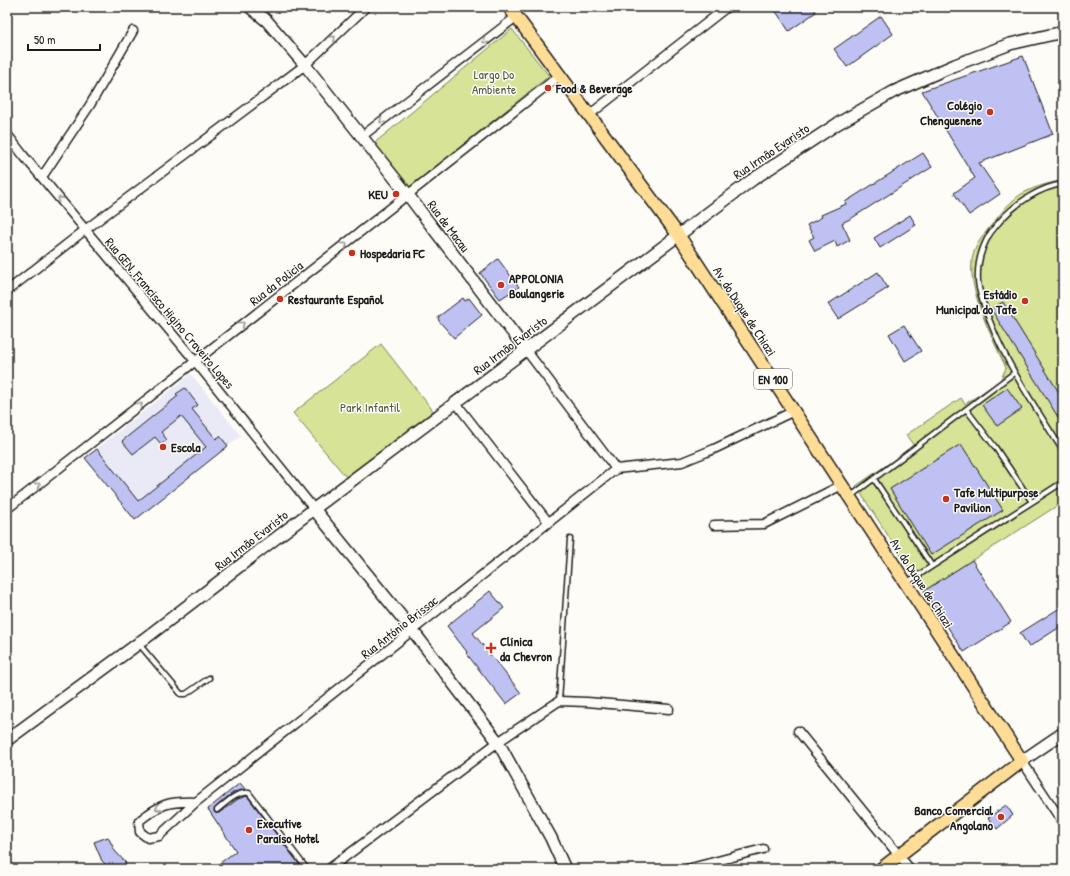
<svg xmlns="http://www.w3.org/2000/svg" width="1070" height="876" font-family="'Patrick Hand',sans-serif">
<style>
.built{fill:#eaeaf6}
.green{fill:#d7e396;stroke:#7a8059}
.building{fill:#bfc1f3;stroke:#1c1c1c}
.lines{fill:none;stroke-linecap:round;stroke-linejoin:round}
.lane-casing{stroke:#1c1c1c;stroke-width:7}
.street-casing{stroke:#1c1c1c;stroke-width:11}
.secondary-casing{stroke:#1c1c1c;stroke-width:14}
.primary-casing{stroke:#1c1c1c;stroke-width:15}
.lane{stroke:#fdfcf7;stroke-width:4}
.street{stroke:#fdfcf7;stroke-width:8}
.secondary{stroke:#fdfcf7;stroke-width:11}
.primary{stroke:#ffdd96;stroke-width:12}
.oneway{stroke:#989794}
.poi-dot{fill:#c8321e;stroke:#fdfcf7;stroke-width:1.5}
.labels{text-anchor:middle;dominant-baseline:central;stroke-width:3;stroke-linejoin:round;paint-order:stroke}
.shield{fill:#fdfcf7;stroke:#605f5e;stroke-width:1}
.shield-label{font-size:12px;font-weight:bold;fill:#1c1c1c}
.park-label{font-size:13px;fill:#545841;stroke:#fdfcf7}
.poi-label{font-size:13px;font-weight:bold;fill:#1c1c1c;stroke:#fdfcf7;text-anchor:start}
.street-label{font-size:13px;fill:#1c1c1c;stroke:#fdfcf7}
</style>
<rect width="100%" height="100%" fill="#fdfcf7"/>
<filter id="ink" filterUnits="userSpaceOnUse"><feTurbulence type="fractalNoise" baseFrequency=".025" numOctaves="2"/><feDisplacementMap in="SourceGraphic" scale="8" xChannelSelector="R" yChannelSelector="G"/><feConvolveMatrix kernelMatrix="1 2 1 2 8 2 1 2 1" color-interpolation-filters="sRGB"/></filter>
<g filter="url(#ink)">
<path class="built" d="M191 374 241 436 135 520 85 458Z"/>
<path class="green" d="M512 29 549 76 409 188 372 145Z
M1063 180V502L924 591 856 486 914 446 906 435 961 398 965 404 1000 381 1006 368C993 339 963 283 974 252 978 241 987 230 994 222 1001 213 1008 204 1017 197 1029 188 1049 183 1063 180Z
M381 344 434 412 346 477 293 413Z"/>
<path class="building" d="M773 7H812L816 12 789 31Z
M881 16 893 34 847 67 834 49Z
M1023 56 1053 134 979 163 1000 194 969 215 954 193 975 178 922 91Z
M923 153 932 167 852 218 842 223 850 240 837 247 835 241 815 251 809 240 814 237 807 225 822 217 821 215 846 204 845 202Z
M910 215 916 225 880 248 874 238Z
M498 259 519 287 500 299 480 273Z
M878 272 888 288 838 319 828 304Z
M463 298 465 301 469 298 482 315 454 338 439 321 438 317Z
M1003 302 1063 399V425L991 309Z
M904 325 921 351 905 361 889 334Z
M185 388 198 405 192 409 216 439 220 436 228 446 135 520 85 458 97 449 138 501 206 447 181 416 161 432 167 440 161 444 155 437 133 454 122 441 178 396 176 394Z
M1007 388 1022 409 997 426 982 405Z
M961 444 1003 510 931 555 890 489Z
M972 560 1011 622 964 652 924 591Z
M490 591 504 608 473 633 521 693 506 704 466 653 467 652 447 626Z
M1063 606V625L1029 647 1020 633Z
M240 783 245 789 234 792 226 798 215 808 214 812 216 813H219L238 799 247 796 303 869H212L236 851 208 809Z
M1006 805 1013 815 997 829 988 818Z
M108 837 115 851 126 863 121 869H110L102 861 94 842Z"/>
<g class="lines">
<defs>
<path id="lane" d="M1063 184C1040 187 1016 203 1001 220 997 225 991 231 988 237 981 250 977 266 978 281 979 294 984 306 989 319 1007 366 1036 408 1063 451
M966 409 995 447 1032 502
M874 479 932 566
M851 496 1014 373
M906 583 1063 482
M139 644 181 694H186L209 678
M559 701 570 539
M217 810C226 803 237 791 249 793L307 869"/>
<path id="street" d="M589 115 727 7
M7 134 23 155 195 361 314 509
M361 137 516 17
M42 177 90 105 133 31
M7 291 85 230 305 65 366 7
M526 350 616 469
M456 403 549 523
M616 469 682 462 714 449 794 411
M7 509 559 76
M714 525 764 524 842 485
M798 731 910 869
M1022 761 1063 823
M196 802C169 801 160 804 139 821L140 832 148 838 159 836 196 802 616 469
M329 869 498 742 559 701 587 702 669 709
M687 869 763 849"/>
<path id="secondary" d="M250 7 267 21 305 65 408 195 526 350
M314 509 413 631 498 742 551 838 565 869
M7 740 139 643 314 509 752 180 837 124 893 92 955 65 1010 44 1063 32
M1022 761 1063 733"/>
<path id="primary" d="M509 7 679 236 1022 761 881 869"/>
</defs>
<use href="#lane" class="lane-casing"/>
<use href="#street" class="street-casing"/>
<use href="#secondary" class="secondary-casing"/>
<use href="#primary" class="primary-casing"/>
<use href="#lane" class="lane"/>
<use href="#street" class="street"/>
<use href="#secondary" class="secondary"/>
<use href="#primary" class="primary"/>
</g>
<defs><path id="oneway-chevron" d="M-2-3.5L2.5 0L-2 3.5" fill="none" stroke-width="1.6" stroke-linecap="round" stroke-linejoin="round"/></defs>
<g class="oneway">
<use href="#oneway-chevron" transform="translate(333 38) rotate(-44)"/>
<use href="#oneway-chevron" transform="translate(485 41) rotate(142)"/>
<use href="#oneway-chevron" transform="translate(382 121) rotate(142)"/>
<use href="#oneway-chevron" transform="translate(60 199) rotate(-129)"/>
<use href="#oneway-chevron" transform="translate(345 245) rotate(-38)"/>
<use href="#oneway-chevron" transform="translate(242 324) rotate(-38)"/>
<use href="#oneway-chevron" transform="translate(140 405) rotate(-38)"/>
<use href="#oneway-chevron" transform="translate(38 485) rotate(-38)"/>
<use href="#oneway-chevron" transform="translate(158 808) rotate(152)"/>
</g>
</g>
<g class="poi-dot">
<circle cx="548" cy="88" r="4"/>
<circle cx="990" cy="112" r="4"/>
<circle cx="396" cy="194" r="4"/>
<circle cx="352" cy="253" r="4"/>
<circle cx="501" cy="285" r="4"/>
<circle cx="280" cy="299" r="4"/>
<circle cx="1025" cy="301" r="4"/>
<circle cx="163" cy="447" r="4"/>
<circle cx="946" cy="499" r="4"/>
<path d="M489 642h4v4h4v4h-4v4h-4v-4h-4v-4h4z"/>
<circle cx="1001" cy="817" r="4"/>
<circle cx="249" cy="830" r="4"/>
</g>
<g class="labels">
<rect class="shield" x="754" y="369" width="38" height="20" rx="3"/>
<g class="shield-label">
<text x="773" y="379">EN 100</text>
</g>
<g class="park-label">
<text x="494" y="74">Largo Do<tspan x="494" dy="15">Ambiente</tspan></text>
<text x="370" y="407">Park Infantil</text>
</g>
<g class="poi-label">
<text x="556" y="88">Food &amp; Beverage</text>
<text x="982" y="105" text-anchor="end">Colégio<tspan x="982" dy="15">Chenguenene</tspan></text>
<text x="388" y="194" text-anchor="end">KEU</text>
<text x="360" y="253">Hospedaria FC</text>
<text x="509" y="278">APPOLONIA<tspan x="509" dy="15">Boulangerie</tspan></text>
<text x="1017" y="294" text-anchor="end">Estádio<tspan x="1017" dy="15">Municipal do Tafe</tspan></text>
<text x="288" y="299">Restaurante Español</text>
<text x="171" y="447">Escola</text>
<text x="954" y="492">Tafe Multipurpose<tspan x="954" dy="15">Pavilion</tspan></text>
<text x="500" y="641">Clínica<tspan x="500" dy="15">da Chevron</tspan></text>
<text x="993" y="810" text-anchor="end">Banco Comercial<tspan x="993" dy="15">Angolano</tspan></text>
<text x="257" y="823">Executive<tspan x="257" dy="15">Paraíso Hotel</tspan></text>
</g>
<g class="street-label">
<text transform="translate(771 151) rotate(-34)">Rua Irmão Evaristo</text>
<text transform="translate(449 226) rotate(53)">Rua de Macau</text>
<text transform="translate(276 283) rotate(-38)">Rua da Policia</text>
<text transform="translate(745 311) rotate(57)">Av. do Duque de Chiazi</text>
<text transform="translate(170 313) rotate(50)">Rua GEN. Francisco Higino Craveiro Lopes</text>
<text transform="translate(510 345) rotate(-37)">Rua Irmão Evaristo</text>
<text transform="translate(251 540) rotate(-38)">Rua Irmão Evaristo</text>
<text transform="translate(922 583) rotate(57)">Av. do Duque de Chiazi</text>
<text transform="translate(399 627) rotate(-38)">Rua António Brissac</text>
</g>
</g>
<rect width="1070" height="876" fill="none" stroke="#fdfcf7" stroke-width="24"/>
<rect x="12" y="12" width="1046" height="852" fill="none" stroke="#1c1c1c" stroke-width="1.5" filter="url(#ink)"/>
<path d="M28 44v6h72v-6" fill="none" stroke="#1c1c1c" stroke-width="2"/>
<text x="34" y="44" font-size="12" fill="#1c1c1c" stroke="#fdfcf7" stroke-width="3" paint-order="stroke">50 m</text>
</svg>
